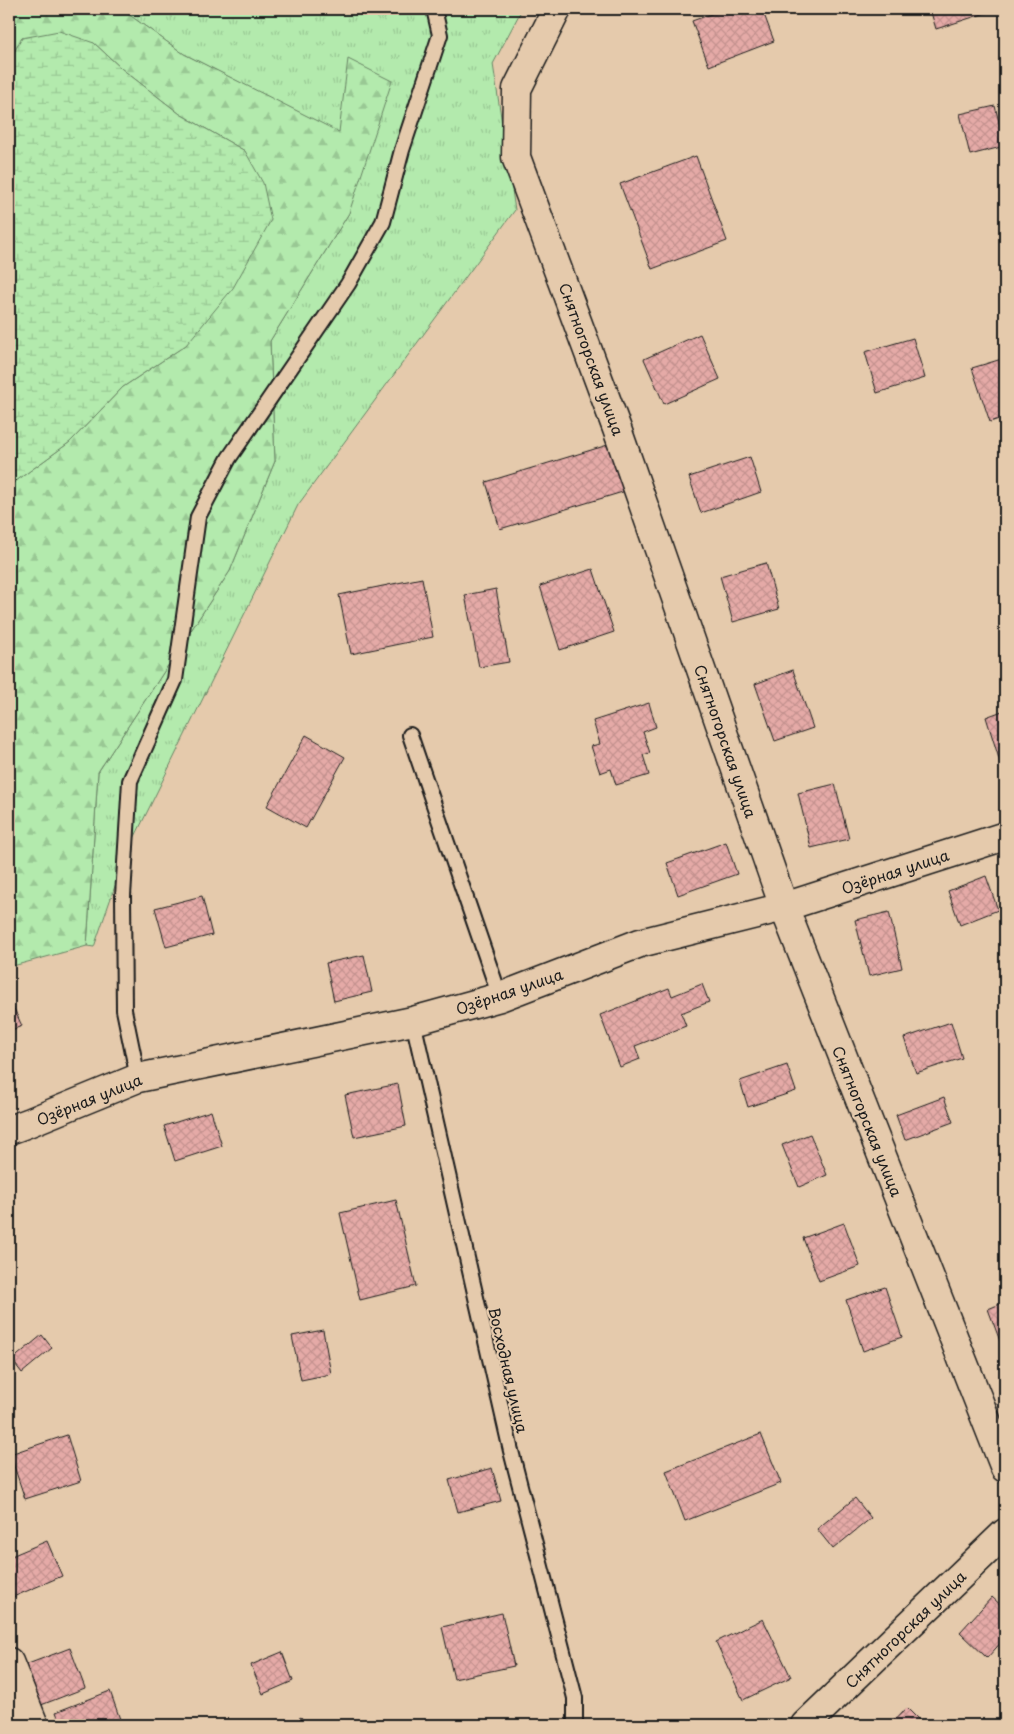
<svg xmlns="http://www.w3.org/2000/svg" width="1014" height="1734" font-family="'Playpen Sans',sans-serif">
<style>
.grass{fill:url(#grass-tufts);stroke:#688364}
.forest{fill:url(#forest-firs);stroke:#688364}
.wetland{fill:url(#wetland-marsh);stroke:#688364}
.building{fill:url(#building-cross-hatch);stroke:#1c1c1c}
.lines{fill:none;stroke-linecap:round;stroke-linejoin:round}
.service-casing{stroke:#1c1c1c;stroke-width:18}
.minor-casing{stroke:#1c1c1c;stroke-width:31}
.service{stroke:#e5caac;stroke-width:14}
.minor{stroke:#e5caac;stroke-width:28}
.labels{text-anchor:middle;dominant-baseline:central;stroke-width:4.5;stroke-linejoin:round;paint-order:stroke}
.street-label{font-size:15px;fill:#1c1c1c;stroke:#e5caac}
</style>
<defs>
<pattern id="grass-tufts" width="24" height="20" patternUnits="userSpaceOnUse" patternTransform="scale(1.25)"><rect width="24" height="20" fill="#b3eaad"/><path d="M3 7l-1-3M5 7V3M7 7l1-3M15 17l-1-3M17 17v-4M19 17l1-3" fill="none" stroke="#99c894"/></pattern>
<pattern id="forest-firs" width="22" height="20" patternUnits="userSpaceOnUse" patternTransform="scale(1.25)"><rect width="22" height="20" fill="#b3eaad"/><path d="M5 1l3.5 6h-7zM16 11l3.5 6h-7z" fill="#99c894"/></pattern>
<pattern id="wetland-marsh" width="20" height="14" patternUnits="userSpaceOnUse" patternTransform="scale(1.25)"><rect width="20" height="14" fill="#b3eaad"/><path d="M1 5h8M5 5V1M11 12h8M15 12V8" fill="none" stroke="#99c894"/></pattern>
<pattern id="building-cross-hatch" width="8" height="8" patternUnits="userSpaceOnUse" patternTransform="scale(1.25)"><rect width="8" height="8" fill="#e5aaa7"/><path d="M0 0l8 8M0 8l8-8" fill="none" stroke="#c4928f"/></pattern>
</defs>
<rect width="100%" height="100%" fill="#e5caac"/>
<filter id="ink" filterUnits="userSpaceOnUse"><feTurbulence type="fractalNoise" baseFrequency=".02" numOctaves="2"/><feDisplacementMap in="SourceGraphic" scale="10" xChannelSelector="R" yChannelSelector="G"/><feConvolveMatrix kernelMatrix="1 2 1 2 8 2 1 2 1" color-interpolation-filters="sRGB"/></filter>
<g filter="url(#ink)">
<path class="grass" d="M121 9H522L493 64 515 210 298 505 125 857 94 947 87 946 98 772 230 571 275 461 270 341 349 213 339 133 184 54Z"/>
<path class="forest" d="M9 9H121L184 54 339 132 348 59 392 81 349 213 270 341 275 461 230 571 98 772 87 946 9 967V486L70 442 123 387 186 345 245 151 180 114 122 69 94 43 22 38 9 61Z"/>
<path class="wetland" d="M59 31 94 43 122 69 180 114 245 151 263 183 271 220 233 288 186 345 123 387 70 442 9 486V61L22 38Z"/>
<path class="building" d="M725 9H762L774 41 709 66 692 21Z
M930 9H987L989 12 936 29Z
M995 106 1005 146 970 155 960 114Z
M696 156 727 241 652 269 620 184Z
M700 334 720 379 664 404 644 359Z
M913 338 925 378 877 393 865 352Z
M1005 358V417L990 422 972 368Z
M611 444 626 491 500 529 486 482Z
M750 457 761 492 701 513 689 477Z
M766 563 779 609 733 622 720 576Z
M593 569 614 632 560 650 540 586Z
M422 578 433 637 351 654 339 595Z
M496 589 509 662 479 667 465 595Z
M793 670 813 728 775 741 755 684Z
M649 703 656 727 643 732 650 753 643 755 649 775 616 785 611 769 600 773 591 746 600 744 593 721Z
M1005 710V763L1001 765 986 717Z
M306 735 345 757 306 828 267 806Z
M835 784 849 839 811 848 798 793Z
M726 842 737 874 678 895 667 863Z
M986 876 998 910 960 925 948 891Z
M202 896 212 935 166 947 155 908Z
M889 912 902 968 869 976 855 920Z
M364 955 372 992 334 1001 326 963Z
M702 984 709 1002 681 1013 686 1026 635 1046 640 1059 620 1067 600 1015 669 988 672 996Z
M9 1002H11L22 1026 9 1031Z
M951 1022 962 1058 916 1073 904 1038Z
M787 1065 796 1091 748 1107 740 1081Z
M398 1084 406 1126 354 1137 345 1095Z
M944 1097 953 1122 905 1140 896 1115Z
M211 1111 222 1146 175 1161 164 1126Z
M810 1134 827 1175 799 1187 782 1145Z
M396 1200 416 1286 360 1300 340 1213Z
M844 1223 860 1266 819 1281 803 1238Z
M885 1287 902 1337 863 1351 846 1300Z
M1005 1302V1339L1000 1341 988 1309Z
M323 1330 331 1374 301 1380 292 1336Z
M42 1335 52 1348 22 1373 12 1360Z
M761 1434 781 1483 685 1521 666 1471Z
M67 1435 81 1481 25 1499 10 1454Z
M492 1468 501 1501 458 1512 449 1480Z
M855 1498 871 1518 833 1549 817 1529Z
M47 1541 62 1576 13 1597 9 1587V1557Z
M992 1597 1005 1609V1638L987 1658 960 1632Z
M502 1613 514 1666 454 1679 442 1627Z
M763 1619 791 1677 743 1700 716 1642Z
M70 1648 85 1688 36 1707 20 1667Z
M282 1652 293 1681 263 1694 251 1665Z
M110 1691 122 1725H61L56 1712Z
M907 1708 924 1725H889Z
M301 1717 306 1725H288Z"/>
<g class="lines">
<defs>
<path id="service" d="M410 735 500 997
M413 1021 511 1451 575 1698V1725
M138 1078 124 1010 123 896 130 781 175 680 198 517 229 458 348 284 383 222 402 150 440 35 434 9"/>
<path id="minor" d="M557 9 517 89 516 157 617 429 784 907 1005 1468
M9 1130 28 1123 138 1078 413 1021 500 997 640 943 784 907 1005 836
M9 1662 34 1725
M805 1725 1005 1533"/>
</defs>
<use href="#service" class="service-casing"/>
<use href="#minor" class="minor-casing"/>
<use href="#service" class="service"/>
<use href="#minor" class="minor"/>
</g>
</g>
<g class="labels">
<g class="street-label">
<text transform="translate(592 359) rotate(70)">Снятногорская улица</text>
<text transform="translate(726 741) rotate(71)">Снятногорская улица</text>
<text transform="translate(895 871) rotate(-18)">Озёрная улица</text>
<text transform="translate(509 991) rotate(-19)">Озёрная улица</text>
<text transform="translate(89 1099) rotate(-22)">Озёрная улица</text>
<text transform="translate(868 1121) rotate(68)">Снятногорская улица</text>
<text transform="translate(509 1370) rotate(77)">Восходная улица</text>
<text transform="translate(905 1629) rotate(-44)">Снятногорская улица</text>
</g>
</g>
<rect width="1014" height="1734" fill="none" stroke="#e5caac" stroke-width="30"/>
<rect x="15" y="15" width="984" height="1704" fill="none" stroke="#1c1c1c" stroke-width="2" filter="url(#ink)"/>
</svg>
